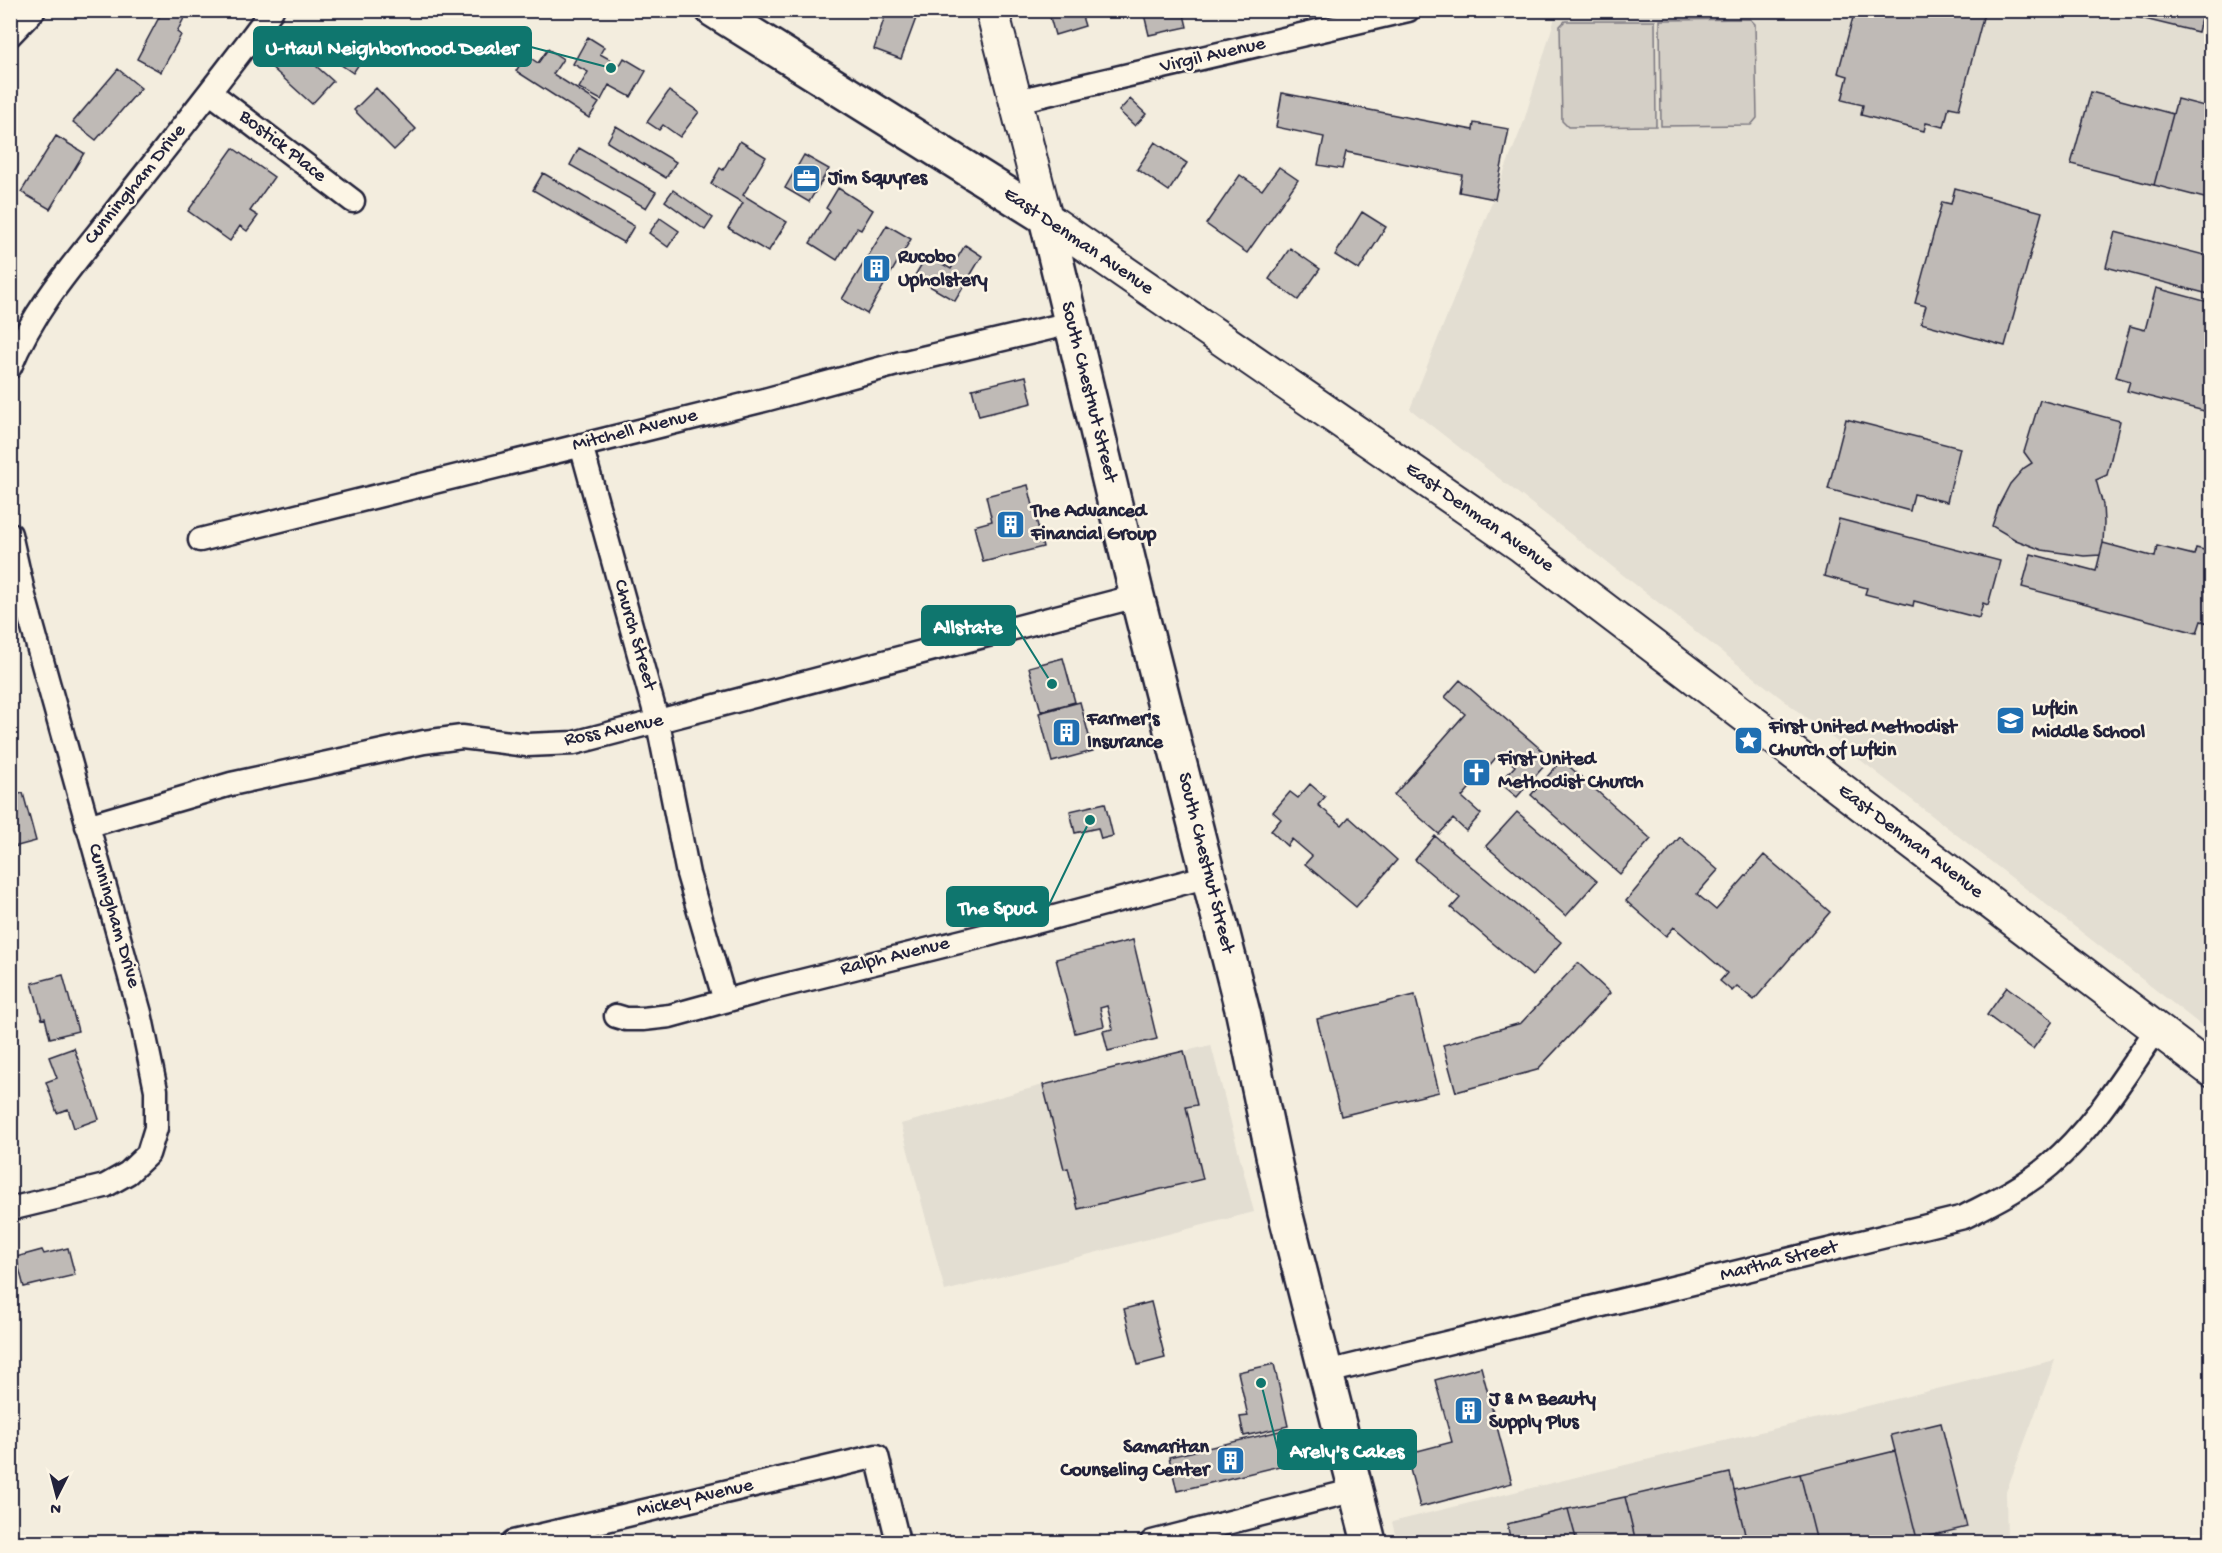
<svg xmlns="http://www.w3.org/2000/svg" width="2222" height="1553" font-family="'Gochi Hand',sans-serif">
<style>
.built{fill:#e3ded2}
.green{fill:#d4cfc6;stroke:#7b7880;stroke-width:1.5}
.building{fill:#bfbab6;stroke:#22223b;stroke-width:1.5}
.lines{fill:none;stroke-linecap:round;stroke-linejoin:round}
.minor-casing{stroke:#22223b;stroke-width:27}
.secondary-casing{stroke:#22223b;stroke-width:36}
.primary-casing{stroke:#22223b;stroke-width:38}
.minor{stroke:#fcf5e5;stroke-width:22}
.secondary{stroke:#fcf5e5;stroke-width:32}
.primary{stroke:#fcf5e5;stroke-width:33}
.labels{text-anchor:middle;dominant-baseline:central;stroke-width:5;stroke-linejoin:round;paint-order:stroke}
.street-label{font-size:20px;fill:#22223b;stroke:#fcf5e5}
.poi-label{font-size:20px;font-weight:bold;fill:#22223b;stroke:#fcf5e5;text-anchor:start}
.leader{fill:none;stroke:#0f766e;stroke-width:2}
.callout-dot{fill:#0f766e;stroke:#fcf5e5;stroke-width:2}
.callout{fill:#0f766e;stroke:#0f766e;stroke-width:2}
.callout-label{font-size:21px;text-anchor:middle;font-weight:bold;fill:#fff}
</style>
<rect width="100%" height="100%" fill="#f3edde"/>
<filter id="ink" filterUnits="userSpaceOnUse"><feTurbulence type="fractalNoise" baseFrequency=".0167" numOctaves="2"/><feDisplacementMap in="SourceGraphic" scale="12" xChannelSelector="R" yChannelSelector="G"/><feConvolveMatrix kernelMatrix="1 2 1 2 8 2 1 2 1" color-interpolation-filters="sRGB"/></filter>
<g filter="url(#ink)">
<path class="built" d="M1557 11H2211V1033L1410 409 1523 124Z
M1211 1045 1254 1212 945 1291 901 1124 1043 1085Z
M2055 1360 2006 1492 2007 1542H1397L1392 1522Z"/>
<path class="green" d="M1750 19 1755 24 1757 118 1751 125 1661 126 1660 20Z
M1565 21H1655L1656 126 1568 127 1562 121 1560 26Z"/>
<path class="building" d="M163 10H188L177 32 181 35 161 72 137 59Z
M859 10H919L901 59 874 49 884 19Z
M1048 10H1080L1085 26 1055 35Z
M1143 10H1183L1187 27 1149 35Z
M1855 10H1985L1959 109 1949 107 1944 127 1926 123 1924 131 1861 115 1863 105 1842 100 1848 76 1838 73Z
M2138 10H2203L2198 32 2136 17Z
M588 37 604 47 600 54 620 65 624 58 646 71 631 97 609 85 601 100 579 88 588 72 573 64Z
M351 41 367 52 353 73 337 62Z
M289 42 333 81 312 104 269 65Z
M548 49 563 59 553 74 599 103 589 118 516 71 526 55 538 63Z
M118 69 141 88 96 140 73 122Z
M376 88 416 129 394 150 354 110Z
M669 91 699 112 680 137 663 125 659 130 647 122Z
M2091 92 2173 114 2154 185 2071 164Z
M1282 93 1473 130 1474 123 1509 129 1495 199 1459 192 1462 175 1346 152 1342 169 1318 165 1324 137 1276 127Z
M1130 99 1146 114 1135 126 1119 111Z
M2177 99 2212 108V200L2154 185Z
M616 126 676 162 666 178 607 142Z
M56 136 84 153 50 209 21 192Z
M740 141 766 157 743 195 787 222 768 252 728 228 743 203 711 184 720 168 723 170Z
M1155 142 1187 163 1169 191 1137 169Z
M233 148 274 177 250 211 258 216 247 231 240 226 230 241 188 211Z
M579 148 656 192 646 208 570 165Z
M804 155 829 169 809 202 785 188Z
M1279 167 1298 180 1247 253 1206 224 1240 175 1262 190Z
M543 173 634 226 624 243 533 190Z
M838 188 873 210 861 230 857 228 837 260 810 243 830 211 826 208Z
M1955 188 2042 212 2005 346 1921 323 1926 306 1915 303 1942 202 1951 204Z
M673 190 713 218 705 230 665 201Z
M1362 212 1386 227 1359 270 1335 255Z
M660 218 679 231 668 247 649 233Z
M887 225 911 239 867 314 842 299Z
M2115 232 2212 257V295L2106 267Z
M965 245 982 256 955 301 914 277 927 255 951 269Z
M1290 248 1320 269 1298 300 1269 279Z
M2156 288 2212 303V413L2127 391 2130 381 2116 377 2130 326 2145 330Z
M1026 376 1032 403 979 416 972 389Z
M2040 400 2120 421 2107 475 2096 480 2103 505 2104 523 2103 543 2100 555 2084 556 2042 550 2016 540 1992 526 1999 505 2010 484 2024 468 2032 463 2024 452Z
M1846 419 1960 448 1947 502 1914 494 1910 511 1828 489Z
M1028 485 1043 547 983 562 974 526 992 521 986 496Z
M1839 519 2000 561 1988 605 1983 603 1979 618 1914 601 1913 606 1865 594 1867 588 1824 576Z
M2103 543 2155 557 2157 546 2194 555 2196 548 2212 552V624L2201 621 2197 633 2022 587 2031 554 2096 571Z
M1063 658 1075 702 1041 711 1029 667Z
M1460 680 1551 758 1517 797 1500 783 1515 766 1500 753 1462 797 1481 814 1466 831 1453 819 1439 834 1394 795 1465 714 1445 697Z
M1080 702 1093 751 1052 762 1039 713Z
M1562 760 1651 839 1620 874 1531 795Z
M1310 784 1325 797 1318 805 1342 825 1349 817 1397 860 1356 907 1305 864 1312 856 1292 839 1287 846 1271 831 1281 819 1273 812 1290 792 1298 798Z
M23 793 36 841 10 848V796Z
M1105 803 1113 836 1101 839 1098 828 1075 833 1070 811Z
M1517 812 1597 881 1566 916 1486 846Z
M1435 836 1561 942 1532 976 1451 908 1460 898 1415 860Z
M1680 837 1718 870 1697 894 1716 910 1764 855 1830 912 1754 1000 1737 986 1732 991 1720 981 1727 973 1674 927 1666 936 1626 901Z
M1133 940 1157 1039 1108 1051 1103 1031 1113 1029 1107 1006 1100 1008 1104 1026 1075 1033 1056 959Z
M1578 963 1610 993 1537 1070 1456 1092 1443 1045 1521 1023Z
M63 975 78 1031 50 1038 45 1018 42 1019 32 983Z
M2007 987 2053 1021 2033 1049 1987 1015Z
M1415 995 1439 1092 1341 1116 1317 1019Z
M74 1048 99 1119 74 1128 68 1109 57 1113 46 1082 57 1078 49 1057Z
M1184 1051 1197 1105 1186 1107 1203 1179 1078 1209 1068 1168 1064 1169 1043 1085Z
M68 1248 75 1275 24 1287 16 1257 42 1250 44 1254Z
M1151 1302 1165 1358 1138 1365 1124 1309Z
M1274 1364 1288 1426 1244 1436 1240 1417 1248 1416 1238 1372Z
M1481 1367 1512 1483 1420 1507 1406 1454 1452 1442 1435 1380Z
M1941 1423 1967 1527 1917 1539 1891 1435Z
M1284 1430 1292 1463 1177 1491 1169 1457Z
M1895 1451 1917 1539 1902 1542H1817L1800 1474Z
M1730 1473 1747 1542H1636L1625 1497Z
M1800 1474 1817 1542H1747L1734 1490Z
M1625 1497 1636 1542H1577L1568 1509Z
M1568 1509 1577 1542H1511L1507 1524Z"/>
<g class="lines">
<defs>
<path id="minor" d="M10 35 34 10
M211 93 353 201
M1017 101 1408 10
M10 367C34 308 76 261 115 212 168 145 221 79 272 10
M581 445 658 723 688 874 725 1001
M10 534 24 596 140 1013 156 1090V1128L148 1154 128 1173 105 1186 10 1209
M200 540 768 399 897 364 1071 323
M87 826 231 784 424 742 462 737 527 745 574 743 1137 596
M616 1016 626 1019H643L670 1016 761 991 987 935 1209 876
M1327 1372 1964 1217C1993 1202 2024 1187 2050 1165 2094 1127 2124 1076 2157 1029
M513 1542 877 1456 898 1542
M1152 1542 1356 1490"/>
<path id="secondary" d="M992 10 1046 218 1520 545 2212 1071"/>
<path id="primary" d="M713 10 1046 218 1137 596 1243 1013 1285 1212 1369 1542"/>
</defs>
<use href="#minor" class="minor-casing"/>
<use href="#secondary" class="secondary-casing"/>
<use href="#primary" class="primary-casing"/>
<use href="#minor" class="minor"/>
<use href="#secondary" class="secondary"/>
<use href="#primary" class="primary"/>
</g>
</g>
<defs>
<symbol id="office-square" viewBox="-11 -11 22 22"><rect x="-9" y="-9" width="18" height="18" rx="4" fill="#1f6fb2" stroke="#fcf5e5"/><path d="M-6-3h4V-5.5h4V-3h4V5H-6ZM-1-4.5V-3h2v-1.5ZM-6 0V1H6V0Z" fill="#fff"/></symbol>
<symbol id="building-square" viewBox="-11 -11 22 22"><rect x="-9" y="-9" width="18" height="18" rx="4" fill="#1f6fb2" stroke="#fcf5e5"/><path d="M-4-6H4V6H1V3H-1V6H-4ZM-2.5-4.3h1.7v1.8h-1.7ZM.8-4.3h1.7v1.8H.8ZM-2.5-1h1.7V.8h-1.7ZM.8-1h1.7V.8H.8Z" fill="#fff"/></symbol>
<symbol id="school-square" viewBox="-11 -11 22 22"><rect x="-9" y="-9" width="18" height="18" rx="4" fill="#1f6fb2" stroke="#fcf5e5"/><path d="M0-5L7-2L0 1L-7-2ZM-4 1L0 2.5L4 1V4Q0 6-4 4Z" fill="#fff"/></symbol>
<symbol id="sight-square" viewBox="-11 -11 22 22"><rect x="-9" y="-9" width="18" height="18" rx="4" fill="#1f6fb2" stroke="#fcf5e5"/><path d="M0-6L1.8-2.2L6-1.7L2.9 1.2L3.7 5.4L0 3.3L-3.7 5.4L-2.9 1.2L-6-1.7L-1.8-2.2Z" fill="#fff"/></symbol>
<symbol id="church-square" viewBox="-11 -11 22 22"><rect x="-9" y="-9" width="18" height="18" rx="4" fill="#1f6fb2" stroke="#fcf5e5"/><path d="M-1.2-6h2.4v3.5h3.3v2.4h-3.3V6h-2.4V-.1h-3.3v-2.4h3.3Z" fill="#fff"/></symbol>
</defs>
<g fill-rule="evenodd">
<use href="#office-square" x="790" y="162" width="33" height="33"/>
<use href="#building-square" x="860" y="252" width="33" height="33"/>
<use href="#building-square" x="994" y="508" width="33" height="33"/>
<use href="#school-square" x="1994" y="704" width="33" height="33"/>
<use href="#building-square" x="1050" y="716" width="33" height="33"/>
<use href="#sight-square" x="1732" y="724" width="33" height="33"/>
<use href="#church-square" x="1460" y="756" width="33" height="33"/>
<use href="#building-square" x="1452" y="1394" width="33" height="33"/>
<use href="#building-square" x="1214" y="1444" width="33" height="33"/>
</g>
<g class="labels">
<g class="street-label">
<text transform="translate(1213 56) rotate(-13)">Virgil Avenue</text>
<text transform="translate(282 147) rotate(38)">Bostick Place</text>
<text transform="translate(136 185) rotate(-51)">Cunningham Drive</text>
<text transform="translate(1078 242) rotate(34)">East Denman Avenue</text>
<text transform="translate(1088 392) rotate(76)">South Chestnut Street</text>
<text transform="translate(635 431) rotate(-14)">Mitchell Avenue</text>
<text transform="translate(1479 518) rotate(35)">East Denman Avenue</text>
<text transform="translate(634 635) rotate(74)">Church Street</text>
<text transform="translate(614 731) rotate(-12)">Ross Avenue</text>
<text transform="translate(1910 842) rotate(37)">East Denman Avenue</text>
<text transform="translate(1205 863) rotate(76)">South Chestnut Street</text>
<text transform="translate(113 916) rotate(74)">Cunningham Drive</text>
<text transform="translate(895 957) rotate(-14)">Ralph Avenue</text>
<text transform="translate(1779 1262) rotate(-14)">Martha Street</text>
<text transform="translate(695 1499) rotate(-13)">Mickey Avenue</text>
</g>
<g class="poi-label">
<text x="828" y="179">Jim Squyres</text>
<text x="898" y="258">Rucobo<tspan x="898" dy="23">Upholstery</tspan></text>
<text x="1031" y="512">The Advanced<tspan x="1031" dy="23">Financial Group</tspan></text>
<text x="2032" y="710">Lufkin<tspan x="2032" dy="23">Middle School</tspan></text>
<text x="1087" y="720">Farmer's<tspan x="1087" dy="23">Insurance</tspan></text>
<text x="1769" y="728">First United Methodist<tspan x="1769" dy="23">Church of Lufkin</tspan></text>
<text x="1498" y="760">First United<tspan x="1498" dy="23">Methodist Church</tspan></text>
<text x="1489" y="1400">J &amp; M Beauty<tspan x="1489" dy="23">Supply Plus</tspan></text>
<text x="1209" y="1448" text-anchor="end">Samaritan<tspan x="1209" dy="23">Counseling Center</tspan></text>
</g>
</g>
<path class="leader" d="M611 68L531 47M1052 684L1015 625M1090 820L1048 907M1261 1383L1278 1450"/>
<g class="callout-dot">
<circle cx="611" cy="68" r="6"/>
<circle cx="1052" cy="684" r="6"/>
<circle cx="1090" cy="820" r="6"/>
<circle cx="1261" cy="1383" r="6"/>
</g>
<g class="callout">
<rect x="254" y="27" width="277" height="39" rx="6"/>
<rect x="922" y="606" width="93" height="39" rx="6"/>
<rect x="947" y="887" width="101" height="39" rx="6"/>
<rect x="1278" y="1430" width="138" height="39" rx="6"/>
</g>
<g class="callout-label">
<text x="392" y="54">U-Haul Neighborhood Dealer</text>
<text x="968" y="633">Allstate</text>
<text x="997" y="914">The Spud</text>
<text x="1347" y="1457">Arely's Cakes</text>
</g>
<rect width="2222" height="1553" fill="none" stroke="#fcf5e5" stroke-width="36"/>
<rect x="18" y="18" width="2186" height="1517" fill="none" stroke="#22223b" stroke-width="2" filter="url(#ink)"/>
<g transform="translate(57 1496) rotate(186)" stroke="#fcf5e5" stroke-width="4.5" paint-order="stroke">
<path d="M0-4.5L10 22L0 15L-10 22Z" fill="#22223b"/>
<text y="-9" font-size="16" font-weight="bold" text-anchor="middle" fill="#22223b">N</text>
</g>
</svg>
